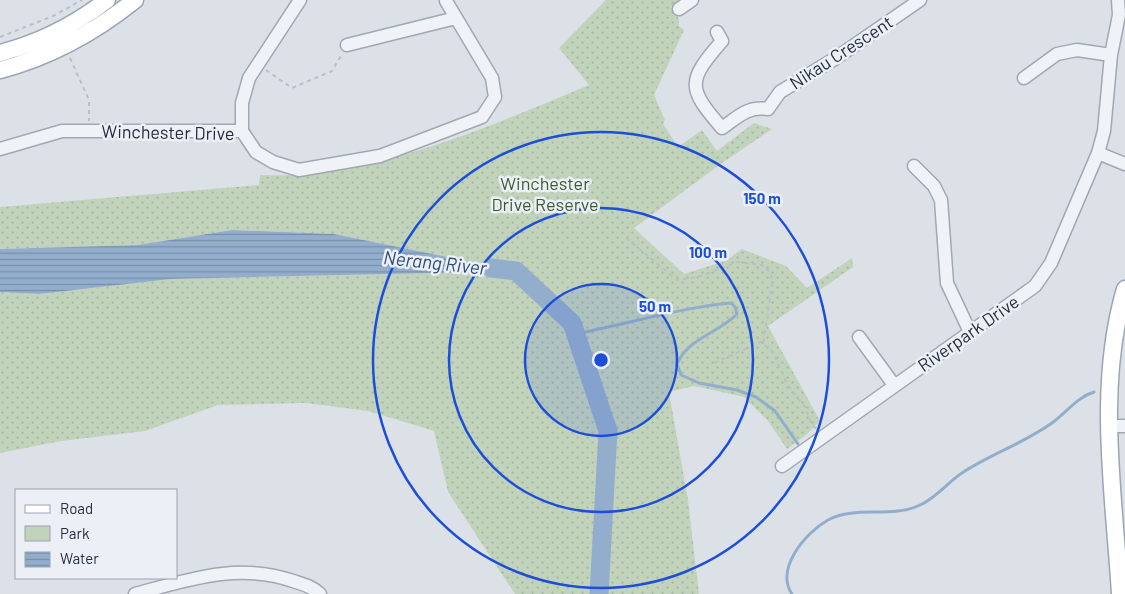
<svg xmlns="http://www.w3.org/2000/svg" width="1125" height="594" font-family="Barlow,sans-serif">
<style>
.green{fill:url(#green-dots)}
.water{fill:url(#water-rules)}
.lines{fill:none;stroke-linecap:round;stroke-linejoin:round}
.stream{stroke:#93aecd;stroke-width:3}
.river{stroke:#93aecd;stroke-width:19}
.minor-casing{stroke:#a1a8b2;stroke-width:15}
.major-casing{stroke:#9aa5b5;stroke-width:19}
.path{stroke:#babfc7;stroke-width:2;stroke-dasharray:4 4;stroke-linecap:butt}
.minor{stroke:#eff2f6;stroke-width:12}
.major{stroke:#fff;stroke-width:16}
.ring{fill:none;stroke:#1d4ed8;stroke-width:2.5}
.labels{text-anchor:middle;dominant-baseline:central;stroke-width:5;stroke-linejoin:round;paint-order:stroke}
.street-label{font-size:18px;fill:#242e40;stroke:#ecf0f6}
.park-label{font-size:18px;fill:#385d30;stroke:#ecf0f6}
.water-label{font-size:19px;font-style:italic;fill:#2a4c78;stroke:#ecf0f6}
.centre{fill:#1d4ed8;stroke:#ecf0f6;stroke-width:2.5}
.ring-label{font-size:15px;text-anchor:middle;font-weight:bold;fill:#1d4ed8;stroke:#ecf0f6;stroke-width:5;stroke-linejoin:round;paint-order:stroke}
</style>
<defs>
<pattern id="green-dots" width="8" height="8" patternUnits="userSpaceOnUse" patternTransform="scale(1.25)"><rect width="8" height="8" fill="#c2d3bc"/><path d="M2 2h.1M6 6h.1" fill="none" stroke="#a7b5a3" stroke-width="1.8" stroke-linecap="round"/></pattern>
<pattern id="water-rules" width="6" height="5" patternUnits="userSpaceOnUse" patternTransform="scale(1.25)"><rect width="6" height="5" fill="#93aecd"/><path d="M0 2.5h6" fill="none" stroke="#788ea8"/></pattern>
</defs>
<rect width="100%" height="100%" fill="#dce1e8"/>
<path class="green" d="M606 0H682L671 7 679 19V26L684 30 654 95 665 120 663 124 678 147 702 130 717 151 754 123 772 129 722 163 634 228 684 274 725 261 742 249 786 266 807 288 852 258 853 267 768 326 820 421 806 435 787 449 768 421 744 397 694 386 669 392 688 500 699 594H515L448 492 434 431 368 411 306 403 218 405 145 431 61 441 0 453V292L39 294 171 279 513 271 334 234 232 230 138 245 0 249V207L259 185 260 175C277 175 296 176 313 174 410 161 499 123 589 85L559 48Z"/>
<path class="water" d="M232 230 334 234 516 271 171 279 39 294 0 292V249L138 245Z"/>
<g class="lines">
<path class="stream" d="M576 334C627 324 678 308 731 303L735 307 737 314C719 333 688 338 677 364L681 375 699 383 737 390 756 397 775 411 798 444
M792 594C775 569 805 533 828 520 856 505 891 519 920 505 936 498 948 482 962 473 991 454 1024 443 1052 423 1066 413 1077 397 1094 392"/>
<path class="river" d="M491 268 516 271 572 323 608 431 599 594"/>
<defs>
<path id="minor" d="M679 9 692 0
M717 32 722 41C687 81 687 88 722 128 738 117 747 106 768 109L780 92 836 58 920 0
M347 45 456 18
M1024 78 1057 54 1077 50 1111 55
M242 131 256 152 273 162 299 170 380 156 482 117 495 97 492 78 446 1
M242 131V103L249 78 300 0
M0 149 62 131H242
M1098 153 1125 164
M914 166 934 186 941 200 947 283 970 332
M859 337 894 385
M1109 426H1125
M782 466 1035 286 1051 263 1098 153 1104 131 1111 55 1119 15 1118 0
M135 594C187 580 239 562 293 581 302 584 312 586 320 594"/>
<path id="major" d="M0 53C39 43 76 24 107 0
M0 70C50 57 95 32 135 0
M1120 594C1114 493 1096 388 1125 289"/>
</defs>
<use href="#minor" class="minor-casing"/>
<use href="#major" class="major-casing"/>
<path class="path" d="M0 37 53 16 82 0
M70 58 89 100V121
M266 70 292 88 332 71 342 54
M626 238 677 280 698 277 738 262 762 265 766 268 771 273 772 285 763 344
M714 363 761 342 773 352 787 384 805 407 812 425 817 429"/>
<use href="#minor" class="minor"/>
<use href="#major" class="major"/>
</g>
<circle cx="601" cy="360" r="76" fill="#1d4ed8" fill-opacity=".12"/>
<g class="ring">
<circle cx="601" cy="360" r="76"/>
<circle cx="601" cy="360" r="152"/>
<circle cx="601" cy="360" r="228"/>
</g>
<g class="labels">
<g class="street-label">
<text transform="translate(841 52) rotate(-33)">Nikau Crescent</text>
<text transform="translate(168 132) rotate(1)">Winchester Drive</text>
<text transform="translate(968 333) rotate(-35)">Riverpark Drive</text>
</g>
<g class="park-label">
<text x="545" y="183">Winchester<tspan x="545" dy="21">Drive Reserve</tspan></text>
</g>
<g class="water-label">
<text transform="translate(435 262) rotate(6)">Nerang River</text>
</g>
</g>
<circle cx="601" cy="360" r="8" class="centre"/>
<g class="ring-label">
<text x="762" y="204">150 m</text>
<text x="708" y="258">100 m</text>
<text x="655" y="312">50 m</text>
</g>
<rect x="15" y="489" width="162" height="90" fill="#ecf0f6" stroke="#9ca2ad"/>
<rect x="25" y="505" width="25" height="8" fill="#ffffff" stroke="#9ca2ad"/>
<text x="60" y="514" font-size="15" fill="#242e40">Road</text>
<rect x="25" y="526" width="25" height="15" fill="#c2d3bc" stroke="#9ca2ad"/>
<text x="60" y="539" font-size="15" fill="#242e40">Park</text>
<rect x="25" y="552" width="25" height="15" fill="url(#water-rules)" stroke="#9ca2ad"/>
<text x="60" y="564" font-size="15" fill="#242e40">Water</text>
</svg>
